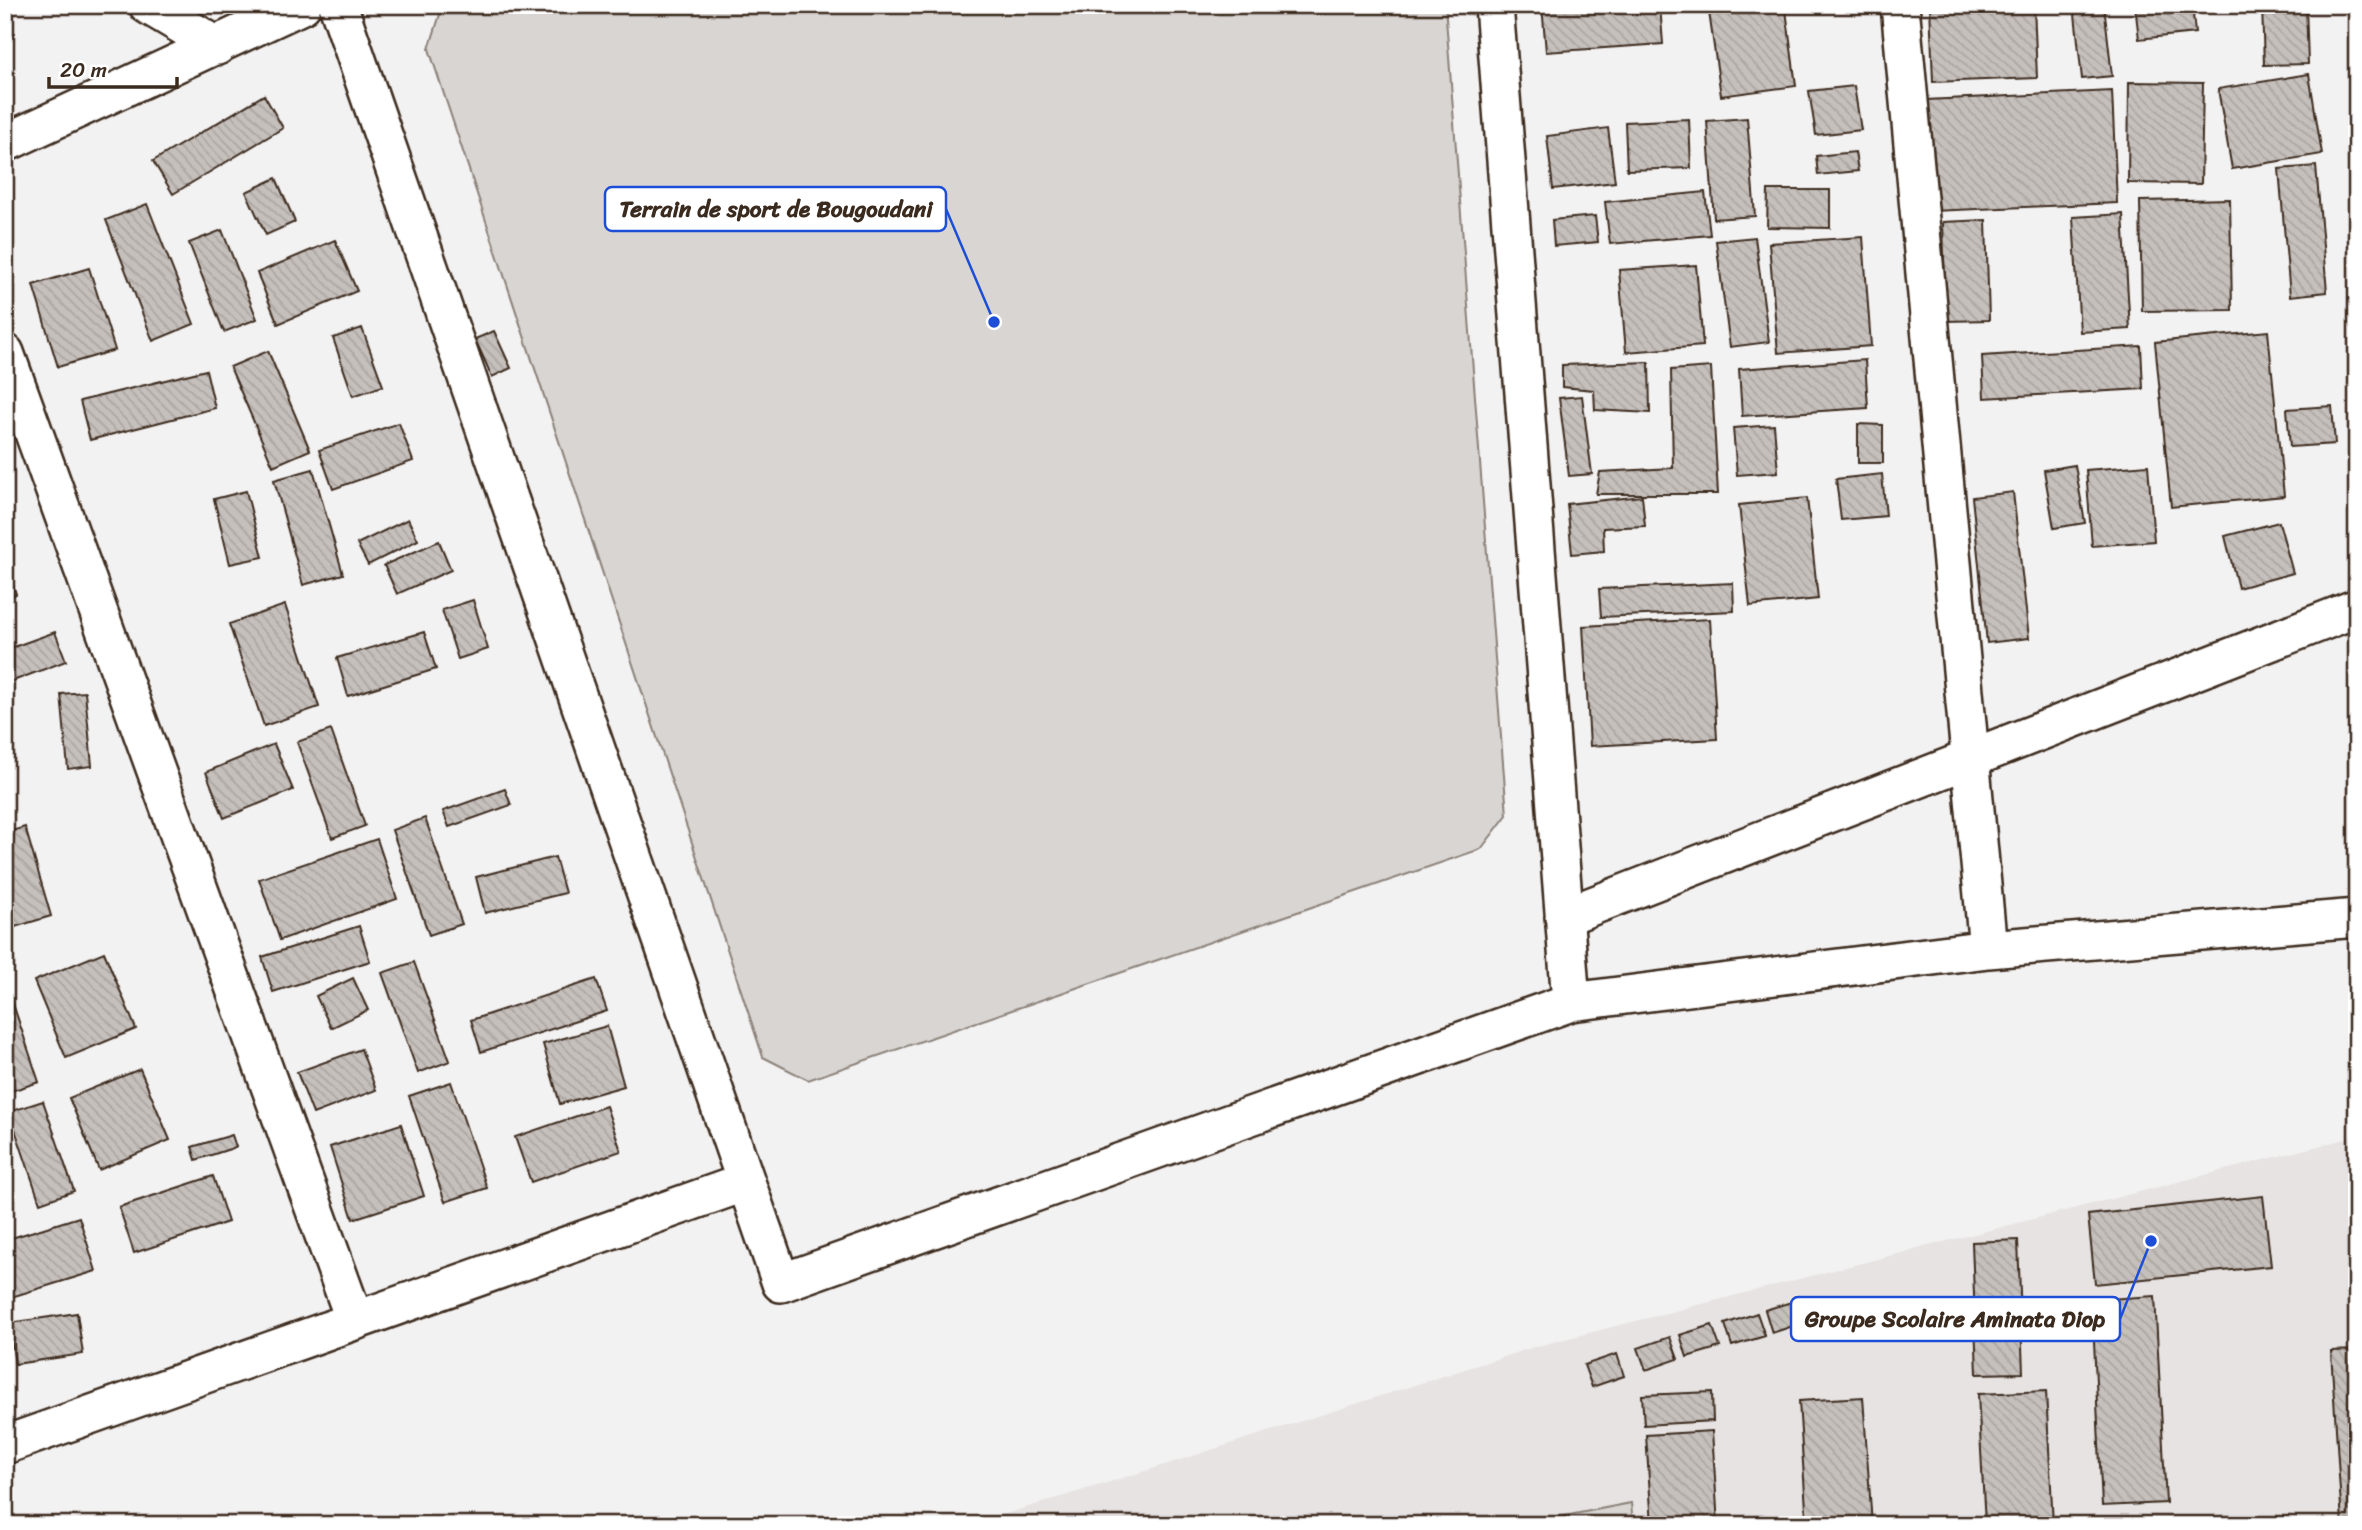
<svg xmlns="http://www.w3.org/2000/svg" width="2362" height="1530" font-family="Sriracha,sans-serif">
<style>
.built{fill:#e6e3e2}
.park{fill:#d8d5d2;stroke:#8a8078;stroke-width:2}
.building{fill:url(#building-back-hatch);stroke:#3b2a1e;stroke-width:2}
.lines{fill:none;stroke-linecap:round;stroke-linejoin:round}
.street-casing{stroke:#3b2a1e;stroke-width:42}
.street{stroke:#fff;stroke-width:37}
.leader{fill:none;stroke:#1d4ed8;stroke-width:2.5}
.callout-dot{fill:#1d4ed8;stroke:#fff;stroke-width:2.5}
.callout{fill:#fff;stroke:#1d4ed8;stroke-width:2.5}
.callout-label{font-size:23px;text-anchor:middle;font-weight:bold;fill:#3b2a1e}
</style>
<defs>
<pattern id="building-back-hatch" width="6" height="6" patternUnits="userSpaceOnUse" patternTransform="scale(1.75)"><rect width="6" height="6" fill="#c6c0bd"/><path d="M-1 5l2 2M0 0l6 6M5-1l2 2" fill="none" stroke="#aba5a2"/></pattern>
</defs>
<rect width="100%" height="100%" fill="#f3f2f2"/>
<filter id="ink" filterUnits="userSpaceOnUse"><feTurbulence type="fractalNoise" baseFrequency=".0143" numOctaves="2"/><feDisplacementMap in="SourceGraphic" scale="14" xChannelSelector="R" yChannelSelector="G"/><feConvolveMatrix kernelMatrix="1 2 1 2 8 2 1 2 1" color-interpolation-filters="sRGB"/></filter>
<g filter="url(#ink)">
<path class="built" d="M2357 1136V1525H970L1155 1468 1534 1347Z"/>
<path class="park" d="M443 5H1445L1507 815 1481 849 808 1080 763 1057 429 49Z
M1631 1503 1633 1525H1518Z"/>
<path class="building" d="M1542 5H1660L1663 44 1546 52Z
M1708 5 1786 10 1796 86 1721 96Z
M1930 5H2034L2037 78 1933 82Z
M2074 5H2104L2112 76 2082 79Z
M2135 5H2192L2195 33 2139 39Z
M2262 5H2306L2308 64 2264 65Z
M2309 74 2322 154 2232 169 2218 89Z
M2129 82 2203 83 2201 184 2128 183Z
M1854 86 1861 130 1816 135 1809 91Z
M2112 91 2117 203 1932 211 1926 100Z
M264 95 283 128 173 194 153 161Z
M1747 118 1755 216 1714 219 1707 121Z
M1689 119 1691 168 1627 170 1625 122Z
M1608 128 1615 182 1553 189 1547 136Z
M1855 152 1858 171 1818 175 1816 156Z
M2316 166 2327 292 2290 296 2279 169Z
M276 178 295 222 266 235 246 192Z
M1768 190H1830V228L1767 227Z
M1705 192 1710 235 1610 244 1605 202Z
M2230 199 2232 310 2142 311 2140 201Z
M147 204 194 324 153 341 106 220Z
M2123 214 2130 329 2080 332 2073 217Z
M1595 216 1598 242 1554 246 1552 220Z
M1986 220 1989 320 1946 321 1943 222Z
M222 230 257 319 224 332 189 243Z
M1755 237 1769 342 1730 347 1716 241Z
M1863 237 1871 346 1778 353 1769 243Z
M335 240 357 291 278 324 257 273Z
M1696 265 1703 346 1626 352 1619 270Z
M89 268 115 350 58 367 33 285Z
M362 328 383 386 353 396 333 338Z
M494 331 511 368 492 377 475 339Z
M2268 331 2284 496 2171 507 2155 342Z
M2141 346 2143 389 1984 398 1982 356Z
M268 351 310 450 273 466 230 367Z
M1865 360 1868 408 1742 416 1739 369Z
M1649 362 1650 413 1595 410 1594 390 1562 387V365Z
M1711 367 1718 494H1596L1600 472 1673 468 1671 370Z
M206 370 215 408 90 440 80 401Z
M1582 396 1592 474 1569 476 1559 398Z
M2332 406 2335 444 2290 447 2287 409Z
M399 423 413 461 333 489 319 450Z
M1858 424 1883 425V463H1858Z
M1774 425 1778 472 1737 475 1733 428Z
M2075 465 2085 523 2054 528 2044 470Z
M2148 465 2154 541 2092 546 2086 470Z
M313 469 343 574 303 585 274 480Z
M1882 474 1886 516 1841 520 1836 479Z
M246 491 263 557 230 564 214 499Z
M2013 492 2029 638 1987 643 1972 497Z
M1642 496 1645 526 1603 528 1604 551 1572 554 1567 504Z
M1807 498 1818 599 1750 606 1739 505Z
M408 519 418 540 368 565 357 544Z
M2279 522 2293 573 2238 588 2225 536Z
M439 541 451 570 397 594 384 565Z
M9 575 16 594 5 598V577Z
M1733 583 1734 611 1601 617 1599 589Z
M473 600 488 649 458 659 442 610Z
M285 605 319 707 264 726 229 624Z
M1710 619 1717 739 1590 746 1583 626Z
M55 632 66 661 5 684V650Z
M424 632 436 669 348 696 337 658Z
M85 692 92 766 68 769 61 694Z
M331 730 365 826 332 838 297 742Z
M274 744 293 790 224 818 206 772Z
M505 789 511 805 449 827 443 811Z
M425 818 462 924 429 935 392 830Z
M25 827 51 916 5 930V833Z
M377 839 397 899 280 940 259 879Z
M555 857 565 893 485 913 476 877Z
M359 926 370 961 273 992 262 957Z
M104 952 136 1029 66 1058 34 981Z
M414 962 450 1061 418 1073 382 973Z
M353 978 368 1010 331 1028 316 996Z
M596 979 607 1011 481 1052 471 1020Z
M5 980 39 1082 5 1093Z
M607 1026 624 1086 560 1104 543 1044Z
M361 1049 376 1090 313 1114 297 1072Z
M140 1069 170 1140 99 1170 69 1098Z
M451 1082 487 1188 445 1202 409 1096Z
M43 1101 74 1191 40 1203 9 1112Z
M606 1106 621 1151 531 1182 515 1137Z
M401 1124 424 1196 353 1219 330 1147Z
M232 1135 236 1147 196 1160 192 1147Z
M213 1176 228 1222 134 1253 119 1207Z
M2263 1196 2271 1266 2095 1284 2088 1215Z
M79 1217 96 1271 5 1299V1240Z
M2018 1240 2023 1373 1977 1374 1972 1242Z
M2155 1296 2166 1503 2102 1506 2092 1300Z
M1798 1300 1805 1322 1772 1333 1765 1310Z
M77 1313 83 1354 15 1364 9 1323Z
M1757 1313 1765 1336 1732 1346 1725 1324Z
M1712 1325 1720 1347 1687 1357 1680 1335Z
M1670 1337 1678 1359 1646 1370 1638 1348Z
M2357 1350V1523H2342L2331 1351Z
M1617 1354 1624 1376 1592 1387 1584 1365Z
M2046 1391 2053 1525H1985L1978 1394Z
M1712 1392 1713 1421 1644 1425 1642 1395Z
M1863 1397 1872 1525H1807L1799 1401Z
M1712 1431 1718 1525H1652L1646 1435Z
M2171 1519V1525H2108V1521Z"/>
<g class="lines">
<defs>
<path id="street" d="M148 5 217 46
M338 5 781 1283 1571 1002 1988 949 2357 918
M1494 5 1571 1002
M1900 5 1988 949
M5 143 302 5
M5 353 355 1321
M1564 917 2357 608
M5 1445 746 1182"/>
</defs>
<use href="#street" class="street-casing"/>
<use href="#street" class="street"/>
</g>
</g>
<path class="leader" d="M994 322L946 209M2151 1241L2120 1319"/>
<g class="callout-dot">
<circle cx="994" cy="322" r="7"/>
<circle cx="2151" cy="1241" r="7"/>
</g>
<g class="callout">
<rect x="605" y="187" width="341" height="44" rx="7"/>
<rect x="1791" y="1297" width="329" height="44" rx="7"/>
</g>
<g class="callout-label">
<text x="776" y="217">Terrain de sport de Bougoudani</text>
<text x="1955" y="1327">Groupe Scolaire Aminata Diop</text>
</g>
<rect width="2362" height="1530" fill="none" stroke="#fff" stroke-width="28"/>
<rect x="14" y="14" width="2334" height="1502" fill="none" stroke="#3b2a1e" stroke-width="2.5" filter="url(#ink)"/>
<path d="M49 77v10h128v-10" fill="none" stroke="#3b2a1e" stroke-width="3.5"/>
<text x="60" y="77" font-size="21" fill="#3b2a1e" stroke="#ffffff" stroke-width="5" paint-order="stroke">20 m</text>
</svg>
